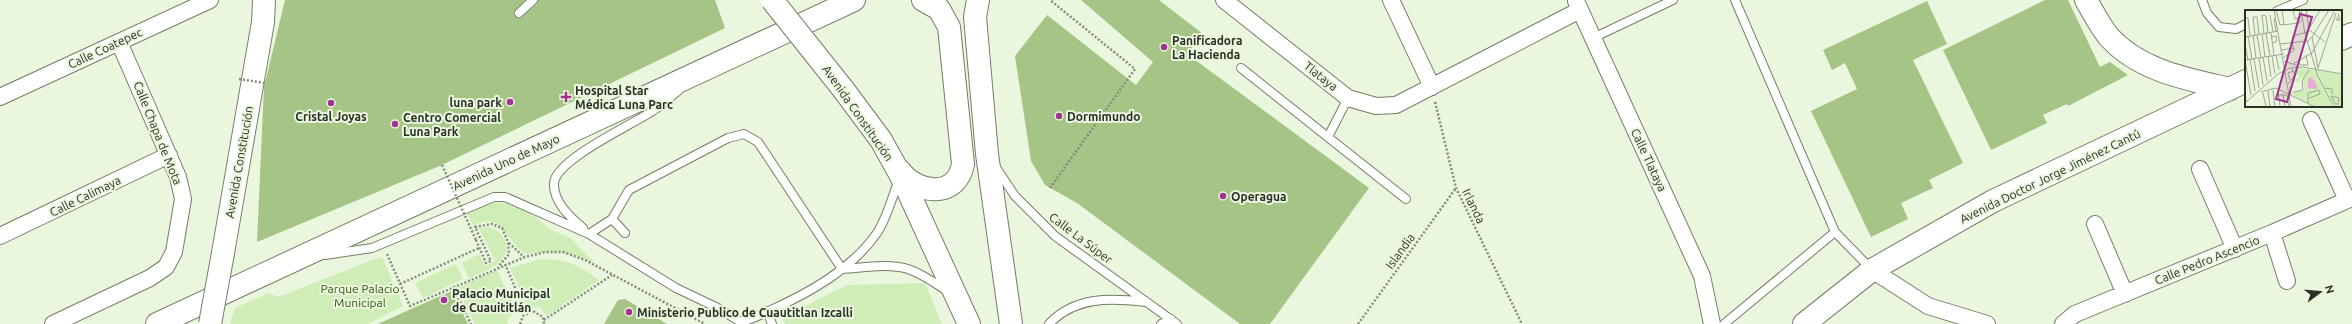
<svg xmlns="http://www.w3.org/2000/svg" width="2352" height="324" font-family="Ubuntu,sans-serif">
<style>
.green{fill:#d0ecb7}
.building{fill:#a5c486}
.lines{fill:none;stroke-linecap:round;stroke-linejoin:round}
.lane-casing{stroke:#737e68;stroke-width:10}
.street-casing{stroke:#737e68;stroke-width:18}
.secondary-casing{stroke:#737e68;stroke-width:24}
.path{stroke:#858d7d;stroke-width:2.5;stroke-dasharray:2 2;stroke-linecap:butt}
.lane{stroke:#fff;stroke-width:8}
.street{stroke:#fff;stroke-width:16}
.secondary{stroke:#fff;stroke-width:22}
.secondary-bridge-casing{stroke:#737e68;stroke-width:24;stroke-linecap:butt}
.path-bridge{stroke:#858d7d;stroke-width:2.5;stroke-dasharray:2 2;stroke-linecap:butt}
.secondary-bridge{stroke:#fff;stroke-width:22}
.poi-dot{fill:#a2328f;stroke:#eaf7de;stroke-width:1.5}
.labels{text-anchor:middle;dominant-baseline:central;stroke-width:4;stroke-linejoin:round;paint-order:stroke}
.poi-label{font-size:12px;font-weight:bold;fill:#2b3027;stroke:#eaf7de;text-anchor:start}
.street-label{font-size:12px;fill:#2b3027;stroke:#eaf7de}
.park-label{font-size:12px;fill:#375311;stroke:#eaf7de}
.inset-road{fill:none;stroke:#9ea795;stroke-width:1}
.view{fill:#a2328f;fill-opacity:0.15;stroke:#a2328f;stroke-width:2}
.inset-edge{fill:none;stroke:#2b3027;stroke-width:2}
</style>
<rect width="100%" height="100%" fill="#eaf7de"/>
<path class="green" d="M482 203H508L531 214 553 231 569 237 596 264C568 251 555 251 526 254 506 242 503 211 473 225L465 210Z
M488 227C509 232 513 254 495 266 487 271 477 274 469 278L462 263 479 254 485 266 495 261 479 228Z
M380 257 383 259 403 306 368 324H230L235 308 269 293 278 297Z
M541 259C568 260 578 264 599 280L547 316 539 307 528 308 510 268Z
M456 264 463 279 423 298 415 283Z
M497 270 515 310 507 321 509 324H475L457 288Z
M925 283 942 324H785L783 317 847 285Z"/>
<path class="building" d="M285 0H525L514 12 515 16 520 18 537 4 538 0H715L725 28 442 165 257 242 264 87Z
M1081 0H1159L1203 34 1187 54 1369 188 1270 324H1240L1077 203 1045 185 1031 161 1015 56 1047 15 1136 85 1153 62Z
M2045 0H2068L2100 67 2110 62 2128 75 2068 106 2067 104 2043 115 2047 123 1991 150 1943 50Z
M1927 1 1947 44 1913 60 1963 163 1929 180 1933 188 1901 203 1908 219 1871 237 1811 111 1857 89 1845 63 1832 70 1823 50Z
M452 291 468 324H378L411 309Z
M625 299 667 324H604L618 300Z"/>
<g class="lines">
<defs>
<path id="lane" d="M1735 0 1835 232 1872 270
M2202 0 2207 13 2219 27 2236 29 2246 24
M2277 11 2303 0
M519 13 533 0
M1593 38 1673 0
M1241 68 1406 199
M1328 137 1348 98
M995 166 1015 196 1055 236 1177 324
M612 219 625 233
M583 228C570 217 553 202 554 183 556 159 634 124 654 110 663 105 670 97 678 91
M589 234 612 219 629 190 728 138 744 134 758 142 842 269
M325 255 372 248 494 197H505L589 234 676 288 718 308 739 321H744C753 319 761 314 769 311 809 293 852 269 877 233 887 218 892 197 899 180
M842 269C862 268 887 263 908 269 923 274 936 284 949 292
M767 311 772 324
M1049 324C1075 296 1111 298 1146 302
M1161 324 1171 319
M1724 324 1835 232"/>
<path id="street" d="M1224 0 1348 98 1376 106 1396 105 1580 10
M1391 0 1432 87
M1576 1 1702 276 1712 324
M0 97 210 0
M2311 120 2347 200
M2200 169 2235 249
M2095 224 2125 294
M2272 233 2287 281
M0 236 169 155
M1872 270 1928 306 1987 324
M53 324 150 278 166 267 174 252 183 199 178 177 119 42
M2063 324 2075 314 2272 233 2352 198"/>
<path id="secondary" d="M978 0 975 17 987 154 1011 324
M2086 0C2093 12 2100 26 2109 37 2140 71 2187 79 2230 89
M2341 39 2352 34
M843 89 881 140 901 176 969 324
M900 171C918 195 957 198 963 164L949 27 939 9 923 0
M223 253 263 22 264 0
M157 324 854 0
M1804 324 1872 270 1993 201 2246 81"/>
</defs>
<use href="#lane" class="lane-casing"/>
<use href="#street" class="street-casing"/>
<use href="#secondary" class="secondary-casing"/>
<path class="path" d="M1435 102 1456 188 1522 324
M1050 188 1135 69 1050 0
M476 240 486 263 491 261 475 227 492 224 502 228 508 242 509 254 498 267
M509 243 524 257
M387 254 410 306 525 257 546 252H563L585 260 705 324
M505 264 526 313
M400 284 479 248
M453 287 471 324
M544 320 612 275
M520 324 523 316 533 311 543 317 544 324
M1358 324 1456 188"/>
<use href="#lane" class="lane"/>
<use href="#street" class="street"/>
<use href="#secondary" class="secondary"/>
<defs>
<path id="secondary-bridge" d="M772 0 843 89
M210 324 223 253"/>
</defs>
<use href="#secondary-bridge" class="secondary-bridge-casing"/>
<path class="path-bridge" d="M239 79 265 83
M442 165 476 240"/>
<use href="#secondary-bridge" class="secondary-bridge"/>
</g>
<g class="poi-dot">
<circle cx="1164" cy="47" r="4"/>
<path d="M564 91h4v4h4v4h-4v4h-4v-4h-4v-4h4z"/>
<circle cx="510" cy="102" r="4"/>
<circle cx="331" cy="103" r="4"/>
<circle cx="1059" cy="116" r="4"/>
<circle cx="395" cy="124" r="4"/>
<circle cx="1223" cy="196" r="4"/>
<circle cx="444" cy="300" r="4"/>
<circle cx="629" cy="312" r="4"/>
</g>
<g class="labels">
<g class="poi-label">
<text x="1172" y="40">Panificadora<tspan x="1172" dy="14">La Hacienda</tspan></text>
<text x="575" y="90">Hospital Star<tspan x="575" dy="14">Médica Luna Parc</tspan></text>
<text x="502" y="102" text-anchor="end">luna park</text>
<text x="331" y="116" text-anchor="middle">Cristal Joyas</text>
<text x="1067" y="116">Dormimundo</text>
<text x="403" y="117">Centro Comercial<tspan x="403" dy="14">Luna Park</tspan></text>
<text x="1231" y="196">Operagua</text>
<text x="452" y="293">Palacio Municipal<tspan x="452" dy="14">de Cuauititlán</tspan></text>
<text x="637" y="312">Ministerio Publico de Cuautitlan Izcalli</text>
</g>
<g class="street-label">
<text transform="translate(105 48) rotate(-25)">Calle Coatepec</text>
<text transform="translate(1321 76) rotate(38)">Tlataya</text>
<text transform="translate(858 113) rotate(55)">Avenida Constitución</text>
<text transform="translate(158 133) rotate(68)">Calle Chapa de Mota</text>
<text transform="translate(1649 160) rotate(65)">Calle Tlataya</text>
<text transform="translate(239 162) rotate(-80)">Avenida Constitución</text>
<text transform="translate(506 162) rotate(-25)">Avenida Uno de Mayo</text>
<text transform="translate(2050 176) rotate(-26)">Avenida Doctor Jorge Jiménez Cantú</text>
<text transform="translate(85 196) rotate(-26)">Calle Calimaya</text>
<text transform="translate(1474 206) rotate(64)">Irlanda</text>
<text transform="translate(1081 238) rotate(37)">Calle La Súper</text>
<text transform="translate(1400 251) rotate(-54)">Islandia</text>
<text transform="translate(2207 260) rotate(-22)">Calle Pedro Ascencio</text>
</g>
<g class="park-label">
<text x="360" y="288">Parque Palacio<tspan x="360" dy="14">Municipal</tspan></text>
</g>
</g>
<g transform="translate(2245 10)">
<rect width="97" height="97" fill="#eaf7de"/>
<path d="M50 58 71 60 88 97H71L44 83V77L47 82 60 81 57 66 54 72H48L54 66 50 64ZM72 60 97 65V97H90Z" fill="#d0ecb7"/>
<path d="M66 67 71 73 72 79 63 78V69Z" fill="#e6aad7"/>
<path class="inset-road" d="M29 0 46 97M31 0 35 15 39 14 37 0M48 0 50 9 55 8 54 0M56 0 60 24 73 66 89 97M61 0 64 18M84 0 67 27 73 58 91 3M25 5 28 22M93 7 91 10H95L93 4M0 8H3L5 26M29 8 31 22M37 15 54 13 57 9M63 19 80 32M21 23 25 46M26 23 29 45M17 24 20 47M19 24 17 5 21 6 23 23M8 25 11 48M10 25 8 7H12L14 24M12 25 16 48M3 26 7 49M0 27 33 21M26 27 31 26 32 31 27 33M48 31V26L62 22 75 0M0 34 3 50M35 34 63 31 67 27M36 40 49 38M31 45 34 60M23 46 26 67M27 46 30 64M18 47 22 71M14 48 18 75M38 48 49 40 47 32M5 49 10 81M9 49 14 78M0 50 39 44M0 50 6 85M54 50 55 55H63L61 45M39 51 53 56M48 54 67 43 89 2M45 70 43 63 49 61M43 74 50 65 47 59M79 78 87 79V84M0 79 1 92M28 80 30 97M33 80 35 97M23 81 25 97M16 82 31 78 70 97M49 82 58 80 57 71 64 60M18 83 21 97M38 84 40 97M33 85H42L44 97M86 86 94 88 93 94H90ZM0 93 33 64 45 58 58 57 97 64M63 93V83L74 80 75 84 64 88"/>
<path class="view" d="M55 4 67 7 42 92 31 89Z"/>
<rect width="97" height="97" class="inset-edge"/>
</g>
<g transform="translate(2320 292) rotate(74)" stroke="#eaf7de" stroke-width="3" paint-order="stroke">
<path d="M0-3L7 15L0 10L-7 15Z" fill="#2b3027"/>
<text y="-6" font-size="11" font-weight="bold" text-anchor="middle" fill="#2b3027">N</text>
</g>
</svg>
